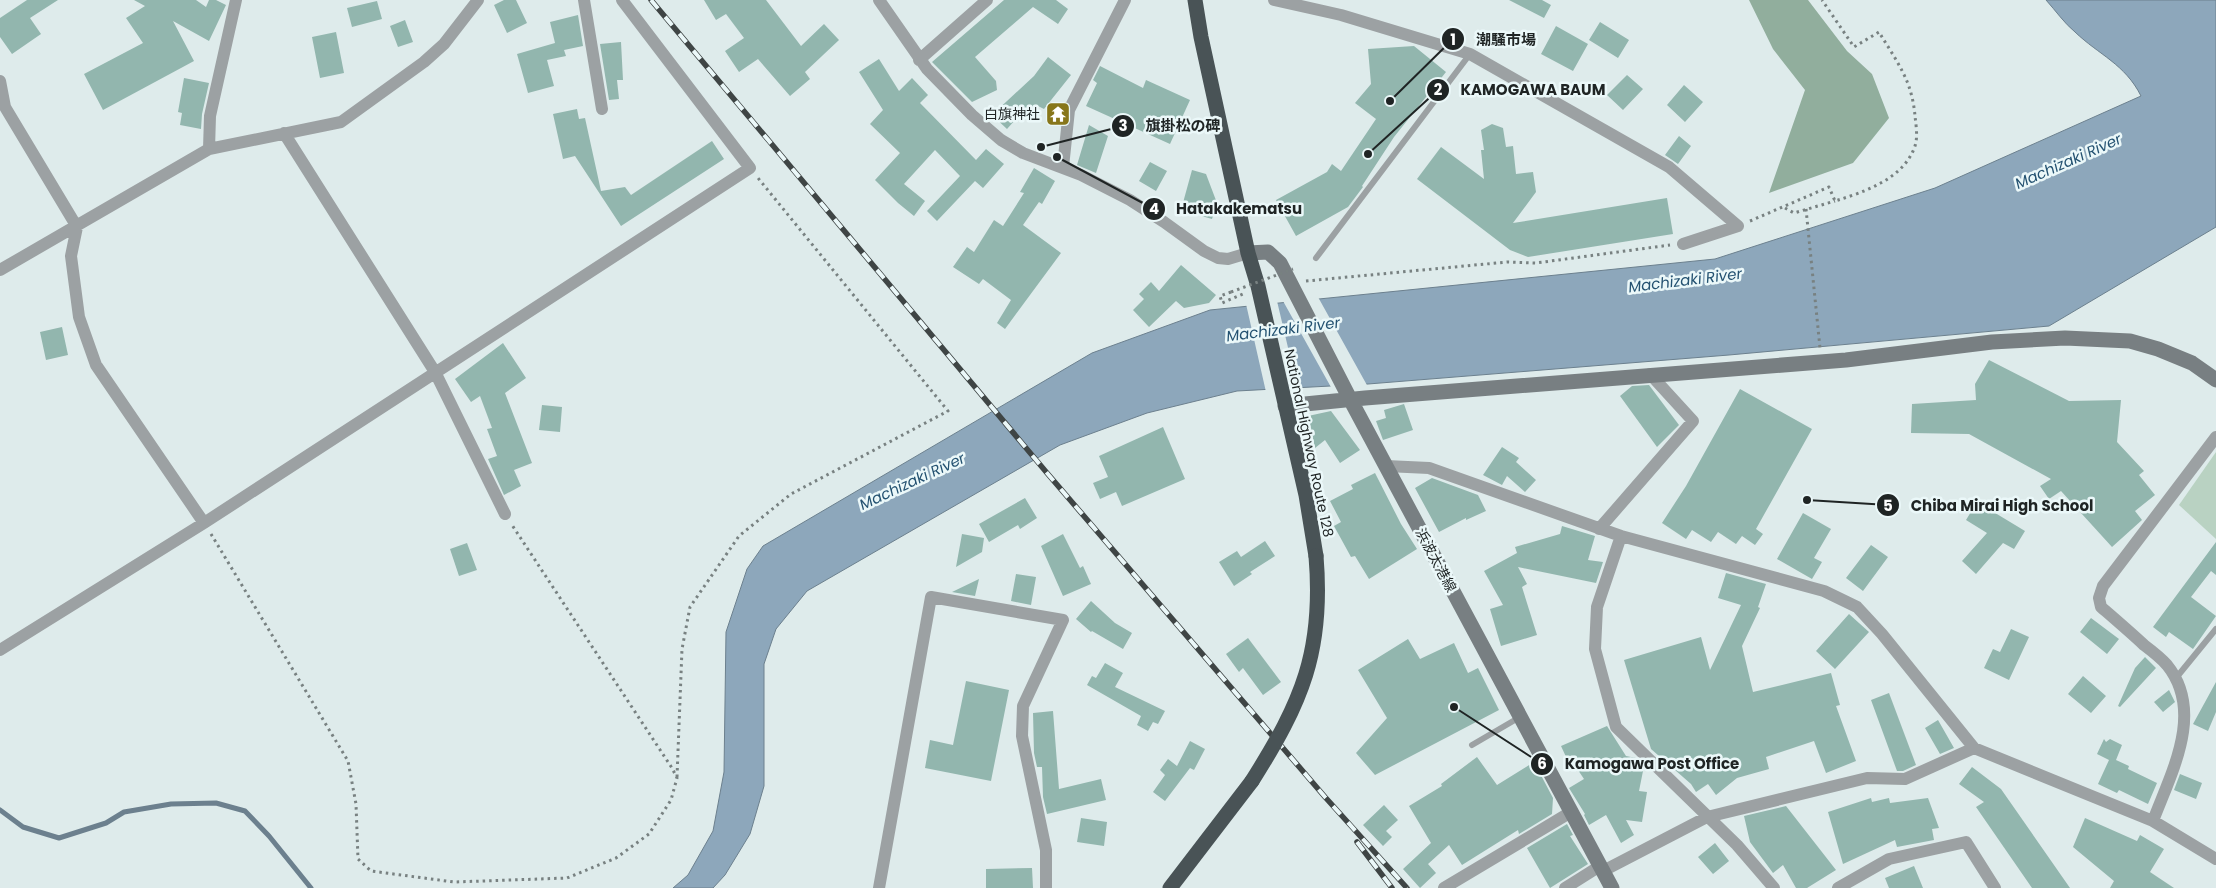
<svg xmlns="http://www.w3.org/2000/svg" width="2216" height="888" font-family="Poppins,'Noto Sans JP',sans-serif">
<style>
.green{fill:#b9d2c2}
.forest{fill:#91ae9d}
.water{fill:#8da7bb;stroke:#6c808e}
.pier{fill:#deebeb}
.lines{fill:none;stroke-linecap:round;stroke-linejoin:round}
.stream{stroke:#6c808e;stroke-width:5}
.building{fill:#92b6ae}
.path{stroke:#788181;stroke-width:3;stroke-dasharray:2.5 4;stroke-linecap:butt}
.lane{stroke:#9ca1a3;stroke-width:6}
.street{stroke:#9ca1a3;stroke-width:12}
.secondary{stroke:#787f82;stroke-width:15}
.highway{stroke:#495356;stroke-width:15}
.rail-casing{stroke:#3f4545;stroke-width:5.5}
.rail{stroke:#ebf8f9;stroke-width:4;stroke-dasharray:11;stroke-linecap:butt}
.path-bridge{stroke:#788181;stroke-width:3;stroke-dasharray:2.5 4;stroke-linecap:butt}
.highway-bridge{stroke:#495356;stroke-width:15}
.labels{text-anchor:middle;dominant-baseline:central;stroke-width:5;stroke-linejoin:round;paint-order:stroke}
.poi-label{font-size:14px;fill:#1f2424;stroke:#ebf8f9;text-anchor:end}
.street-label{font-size:14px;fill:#1f2424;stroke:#ebf8f9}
.water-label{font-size:15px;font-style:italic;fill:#245271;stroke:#ebf8f9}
.leader{fill:none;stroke:#1f2424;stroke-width:2}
.callout-dot{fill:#1f2424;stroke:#ebf8f9;stroke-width:2}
.mark-label{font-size:15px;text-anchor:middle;font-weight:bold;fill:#fff}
.callout-label{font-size:15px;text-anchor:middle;font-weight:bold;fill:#1f2424;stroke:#ebf8f9;stroke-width:5;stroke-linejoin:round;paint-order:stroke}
</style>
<rect width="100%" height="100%" fill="#deebeb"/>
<path class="green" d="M2216 452V539L2179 505Z"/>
<path class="forest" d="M1749 0H1808L1847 51 1872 74 1889 118 1853 163 1769 193 1805 90 1773 49Z"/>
<path class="water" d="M2046 0H2216V227L2049 326 1729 355 1368 384 1237 391 1147 413 1060 445 807 591 776 629 764 664V786L750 834 725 875 713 888H673L688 875 713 831 724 772 726 632 747 569 763 546 1092 353 1210 310 1715 259 1935 188 2141 96C2125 64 2099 55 2075 32 2064 23 2056 11 2046 0Z"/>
<path class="pier" d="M1318 297 1368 387 1332 389 1283 301Z
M1277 301 1298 390 1266 392 1246 304Z"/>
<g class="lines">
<path class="stream" d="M0 810 23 827 59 838 106 823 124 812 171 804 216 803 245 811 269 836 311 888"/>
</g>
<path class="building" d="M27 0H58L30 18 41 34 12 54 0 37V18Z
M134 0H196L206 7 209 0H216L226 5 209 41 173 21 194 61 103 110 84 74 143 43 126 18 145 6Z
M504 0H516L527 23 507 33 494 5Z
M704 0H766L801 46 824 24 839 40 805 72 810 79 790 96 758 59 739 72 725 51 744 38 726 14 716 20Z
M1004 0H1056L1068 9 1058 24 1033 7 975 57 996 81 997 90 972 102 932 62Z
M1509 0H1542L1551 5 1544 18Z
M377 1 382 19 352 27 347 8Z
M578 15 583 46 564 50 566 56 547 60 554 86 528 93 517 54 555 43 550 22Z
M405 20 413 42 398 47 390 26Z
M1600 22 1629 40 1618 58 1589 40Z
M1556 26 1588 44 1573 71 1541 54Z
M336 32 344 73 320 78 312 37Z
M621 42 623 80H617L619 99 609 100 600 44Z
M1414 46 1446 72 1394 137 1362 186 1363 187 1348 207 1296 236 1276 200 1327 172 1332 164 1341 171 1376 119 1355 103 1371 84 1368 49Z
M1048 57 1071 75 1044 109 1036 105 1027 113 1024 110 1007 129 992 115 1034 76Z
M879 59 899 91 912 78 928 95 920 103 976 160 986 149 1004 164 983 188 975 181 937 221 927 211 960 176 935 150 904 184 925 201 914 216 898 203 875 180 900 153 870 124 883 110 859 72Z
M1100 66 1143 88 1146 80 1190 100 1170 144 1086 106 1097 83 1093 80Z
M1627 75 1643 89 1623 110 1607 95Z
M184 78 209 83 202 114 201 129 180 125 182 113 178 112Z
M1684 85 1703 102 1685 122 1667 105Z
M577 109 579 119 585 118 601 191 625 187 631 195 712 141 724 159 621 226 575 156 563 159 553 114Z
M1492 124 1503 128 1506 147 1513 146 1516 174 1533 172 1536 192 1513 223 1667 198 1673 234 1528 257 1510 250 1417 179 1441 147 1484 179 1481 150H1484L1481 130Z
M1089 125 1108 136 1096 173 1077 165Z
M1679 136 1691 146 1678 164 1665 155Z
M1150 162 1167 171 1156 191 1139 181Z
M1034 168 1055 181 1042 204 1039 202 1023 225 1061 253 1005 329 997 323 1011 300 983 279 979 284 953 267 967 247 974 252 994 220 1003 226 1024 193 1020 192Z
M1192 170 1206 174 1217 203 1212 219 1181 210Z
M1181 265 1216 295 1209 303 1184 308 1176 301 1149 327 1133 310 1144 299 1139 294 1151 282 1159 291Z
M62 327 68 355 46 360 40 332Z
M503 343 526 378 505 393 532 463 514 470 521 486 504 495 488 459 497 456 487 429 492 428 480 396 471 402 455 379Z
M1989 360 2069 401 2121 400 2117 442 2144 471 2139 475 2155 495 2135 511 2142 520 2112 547 2061 491 2049 499 2040 486 2051 479 1969 434 1911 433 1912 404 1976 400 1975 384Z
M1649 385 1679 425 1657 447 1620 396 1632 386Z
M1740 389 1812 429 1756 529 1763 534 1755 545 1742 536 1736 544 1718 532 1711 542 1692 530 1686 539 1662 523 1686 486Z
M1404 404 1413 430 1383 440 1376 421 1386 418 1384 410Z
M542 405 562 407 560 432 539 430Z
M1331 411 1360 450 1340 463 1325 440 1315 448 1308 416Z
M1163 427 1185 479 1122 506 1116 492 1100 499 1093 483 1108 477 1099 456Z
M1502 447 1519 458 1516 462 1536 480 1525 492 1507 476 1502 485 1483 475Z
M1375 473 1401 524 1417 549 1369 579 1355 556 1351 557 1334 526 1341 522 1330 501 1353 489 1351 485Z
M1432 478 1478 495 1486 511 1466 520V518L1439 532 1415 488Z
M1025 498 1037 518 1020 529 1018 525 989 542 979 524Z
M1977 502 2025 531 2014 549 2003 543 1976 574 1962 561 1987 533 1966 520Z
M1803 513 1831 529 1814 558 1822 562 1812 579 1777 559Z
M1562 526 1595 536 1588 560 1603 562 1596 583 1518 567 1527 584 1522 587 1537 635 1501 646 1490 609 1503 605 1484 571 1517 553 1515 547 1560 534Z
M962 534 984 538 982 552 956 567Z
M1063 534 1080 568 1083 566 1091 584 1063 596 1041 546Z
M1265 541 1275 556 1250 572 1252 574 1234 586 1219 562 1237 551 1241 557Z
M2216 542V575L2211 571 2191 597 2216 616 2193 649 2169 632 2166 637 2153 627Z
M467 543 477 570 459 576 450 549Z
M1871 545 1888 557 1863 591 1846 578Z
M1726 573 1766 584 1758 607 1760 608 1742 646 1753 692 1831 673 1840 705 1836 706 1856 761 1826 773 1814 741 1766 757 1769 769 1737 778 1716 795 1708 784 1696 792 1691 784 1651 749 1624 660 1701 637 1710 670 1741 605 1718 598Z
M1016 574 1036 577 1031 605 1011 601Z
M979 579 975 596 952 592Z
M1091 601 1115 623 1132 633 1123 649 1092 631 1091 632 1076 619Z
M1849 614 1869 632 1835 669 1816 651Z
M2091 618 2119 639 2107 654 2080 632Z
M2011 629 2029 637 2009 680 1984 668 1993 649 2000 652Z
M1248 638 1281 682 1263 695 1243 668 1239 672 1226 654Z
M1408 639 1420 659 1454 643 1468 673 1478 668 1499 710 1375 775 1356 753 1387 718 1358 670Z
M2145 657 2156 668 2120 707 2118 706 2135 668Z
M1105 663 1123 673 1115 687 1165 711 1158 724 1153 722 1148 731 1137 725 1141 716 1087 685 1092 676 1096 678Z
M2083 676 2106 696 2091 713 2068 694Z
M966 681 1009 690 991 781 925 768 930 740 953 745Z
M2216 682V712L2208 731 2193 724Z
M2169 690 2175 702 2163 712 2154 702Z
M1889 693 1916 765 1903 771H1897L1871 700Z
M1053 711 1059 789 1101 779 1106 800 1047 814 1043 797 1042 767H1037L1034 753 1033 713Z
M1938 720 1954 748 1940 754 1925 728Z
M1607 726 1626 756 1636 758 1644 766 1639 791 1647 792 1642 822 1626 820 1634 835 1621 843 1606 815 1589 825 1584 815 1585 814 1569 788 1584 779 1570 758 1567 759 1561 746Z
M2104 739 2106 742 2110 739 2122 745 2116 760 2129 766 2128 769 2157 783 2148 804 2119 790 2117 793 2098 784 2109 760 2097 754Z
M1190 741 1205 749 1194 770 1190 768 1165 801 1153 792 1165 775 1160 770 1168 759 1177 766Z
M1477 757 1497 785 1534 762 1553 798 1552 814 1519 834 1518 830 1462 865 1449 845 1428 864 1436 873 1420 888 1403 869 1431 843 1409 806 1442 786 1441 784Z
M1972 767 2001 789 2070 888H2032L1976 807 1984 802 1959 784Z
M2180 774 2202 783 2196 799 2174 790Z
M1871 798 1872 802 1889 798 1890 803 1928 798 1939 828 1932 829 1934 840 1897 847 1895 840 1843 864 1828 812Z
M1384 805 1398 820 1386 831 1392 837 1383 846 1363 825Z
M1786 806 1836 870 1807 888H1796L1783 865 1773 873 1750 842 1744 816Z
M1081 818 1107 822 1104 846 1077 842Z
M2085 818 2137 841 2140 835 2164 849 2150 872 2174 888H2110L2114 881 2073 847Z
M1567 824 1573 835 1570 836 1588 864 1550 888 1527 848Z
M1715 843 1729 861 1713 874 1698 857Z
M1914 866 1923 888H1889L1885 878Z
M1032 868 1033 888H986V869Z"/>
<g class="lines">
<path class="path" d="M1785 208 1794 213 1835 201
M1806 209 1820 348
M1750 221 1829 187 1835 201C1864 192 1904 179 1915 146 1918 137 1916 125 1915 116 1914 104 1911 90 1906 79 1899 63 1888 47 1879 32L1854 47 1822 0
M1306 281 1507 262 1536 263 1670 245
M1231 292 1220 296 1222 303 1245 293
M211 534 348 761 356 804 358 859 371 871 454 882 567 878 616 858 649 834 671 800 677 778 672 768 512 525
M677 777 682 649 690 607 739 536 791 494 948 411 758 178"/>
<path class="lane" d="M1316 258 1470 54
M2176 678 2216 629
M1472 745 1520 717"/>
<path class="street" d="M584 0 602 109
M879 0 927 69 972 115 1001 140 1023 153 1081 175 1130 200 1164 222 1204 251 1218 258 1228 259 1248 253
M1274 0 1341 15 1470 54 1669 167 1738 226
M919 60 987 0
M0 81 5 107 77 227 71 256 79 317 96 365 204 523
M284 133 435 372 505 514
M209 149 210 116 236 0
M1063 167 1069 110 1125 0
M1683 244 1738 226
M0 270 209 149 341 122 424 62 444 44 478 0
M1386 466 1429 468 1621 536 1824 591 1857 607 1882 634 1974 748
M1599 529 1693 421 1650 374
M1621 536 1597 607 1595 649 1616 727 1737 845 1774 888
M0 650 204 523 750 168 622 0
M2153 821C2171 773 2205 712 2167 665 2161 658 2152 651 2144 645 2130 632 2116 620 2101 607L2099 598 2103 586 2216 437
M1603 871 1707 817 1867 778 1905 779 1974 748 2153 821 2216 859
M879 888 931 597 1063 620 1023 706 1022 736 1046 850V888
M1444 888 1571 812
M1565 888 1600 866
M1838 888 1889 859 1966 842 1995 888"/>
<path class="secondary" d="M1248 253 1268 252 1280 263 1350 399 1612 888
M1285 406 1365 398 1846 360 1992 342 2065 338 2130 341 2158 349 2192 363 2216 380"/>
<path class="highway" d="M1195 0 1201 37 1248 253 1258 286 1306 495 1316 556
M1170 888 1252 781"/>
<defs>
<path id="rail" d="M651 0 1047 473 1325 797 1407 888
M1357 842 1392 888"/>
</defs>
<use href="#rail" class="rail-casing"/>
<use href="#rail" class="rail"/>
<path class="path-bridge" d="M1231 292 1293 269"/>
<path class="highway-bridge" d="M1252 781C1302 702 1324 651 1316 556"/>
</g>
<defs>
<symbol id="temple-square" viewBox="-11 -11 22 22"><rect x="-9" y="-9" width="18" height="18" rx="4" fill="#87761a" stroke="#ebf8f9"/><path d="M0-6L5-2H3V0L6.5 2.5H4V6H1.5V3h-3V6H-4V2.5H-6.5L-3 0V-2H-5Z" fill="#fff"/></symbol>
</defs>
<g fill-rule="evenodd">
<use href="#temple-square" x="1044" y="100" width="28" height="28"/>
</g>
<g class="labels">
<g class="poi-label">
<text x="1040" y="114">白旗神社</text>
</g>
<g class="street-label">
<text transform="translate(1309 443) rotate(78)">National Highway Route 128</text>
<text transform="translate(1436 560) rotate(62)">浜波太港線</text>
</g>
<g class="water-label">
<text transform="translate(2068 161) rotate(-24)">Machizaki River</text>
<text transform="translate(1685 280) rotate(-7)">Machizaki River</text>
<text transform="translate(1283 329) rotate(-7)">Machizaki River</text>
<text transform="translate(912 481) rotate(-25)">Machizaki River</text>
</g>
</g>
<path class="leader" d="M1390 101L1453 39M1368 154L1438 90M1041 147L1123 126M1057 157L1154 209M1807 500L1888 505M1454 707L1542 764"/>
<g class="callout-dot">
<circle cx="1390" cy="101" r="5"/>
<circle cx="1368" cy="154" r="5"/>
<circle cx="1041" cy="147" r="5"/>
<circle cx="1057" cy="157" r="5"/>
<circle cx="1807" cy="500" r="5"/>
<circle cx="1454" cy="707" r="5"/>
<circle cx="1453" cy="39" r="12"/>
<circle cx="1438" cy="90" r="12"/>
<circle cx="1123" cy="126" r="12"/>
<circle cx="1154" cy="209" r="12"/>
<circle cx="1888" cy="505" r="12"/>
<circle cx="1542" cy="764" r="12"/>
</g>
<g class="mark-label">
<text x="1453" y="45">1</text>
<text x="1438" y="95">2</text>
<text x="1123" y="131">3</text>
<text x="1154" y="214">4</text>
<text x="1888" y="511">5</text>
<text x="1542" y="769">6</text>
</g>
<g class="callout-label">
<text x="1506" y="45">潮騒市場</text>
<text x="1533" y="95">KAMOGAWA BAUM</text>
<text x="1183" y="131">旗掛松の碑</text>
<text x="1239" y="214">Hatakakematsu</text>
<text x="2002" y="511">Chiba Mirai High School</text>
<text x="1652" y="769">Kamogawa Post Office</text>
</g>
</svg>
